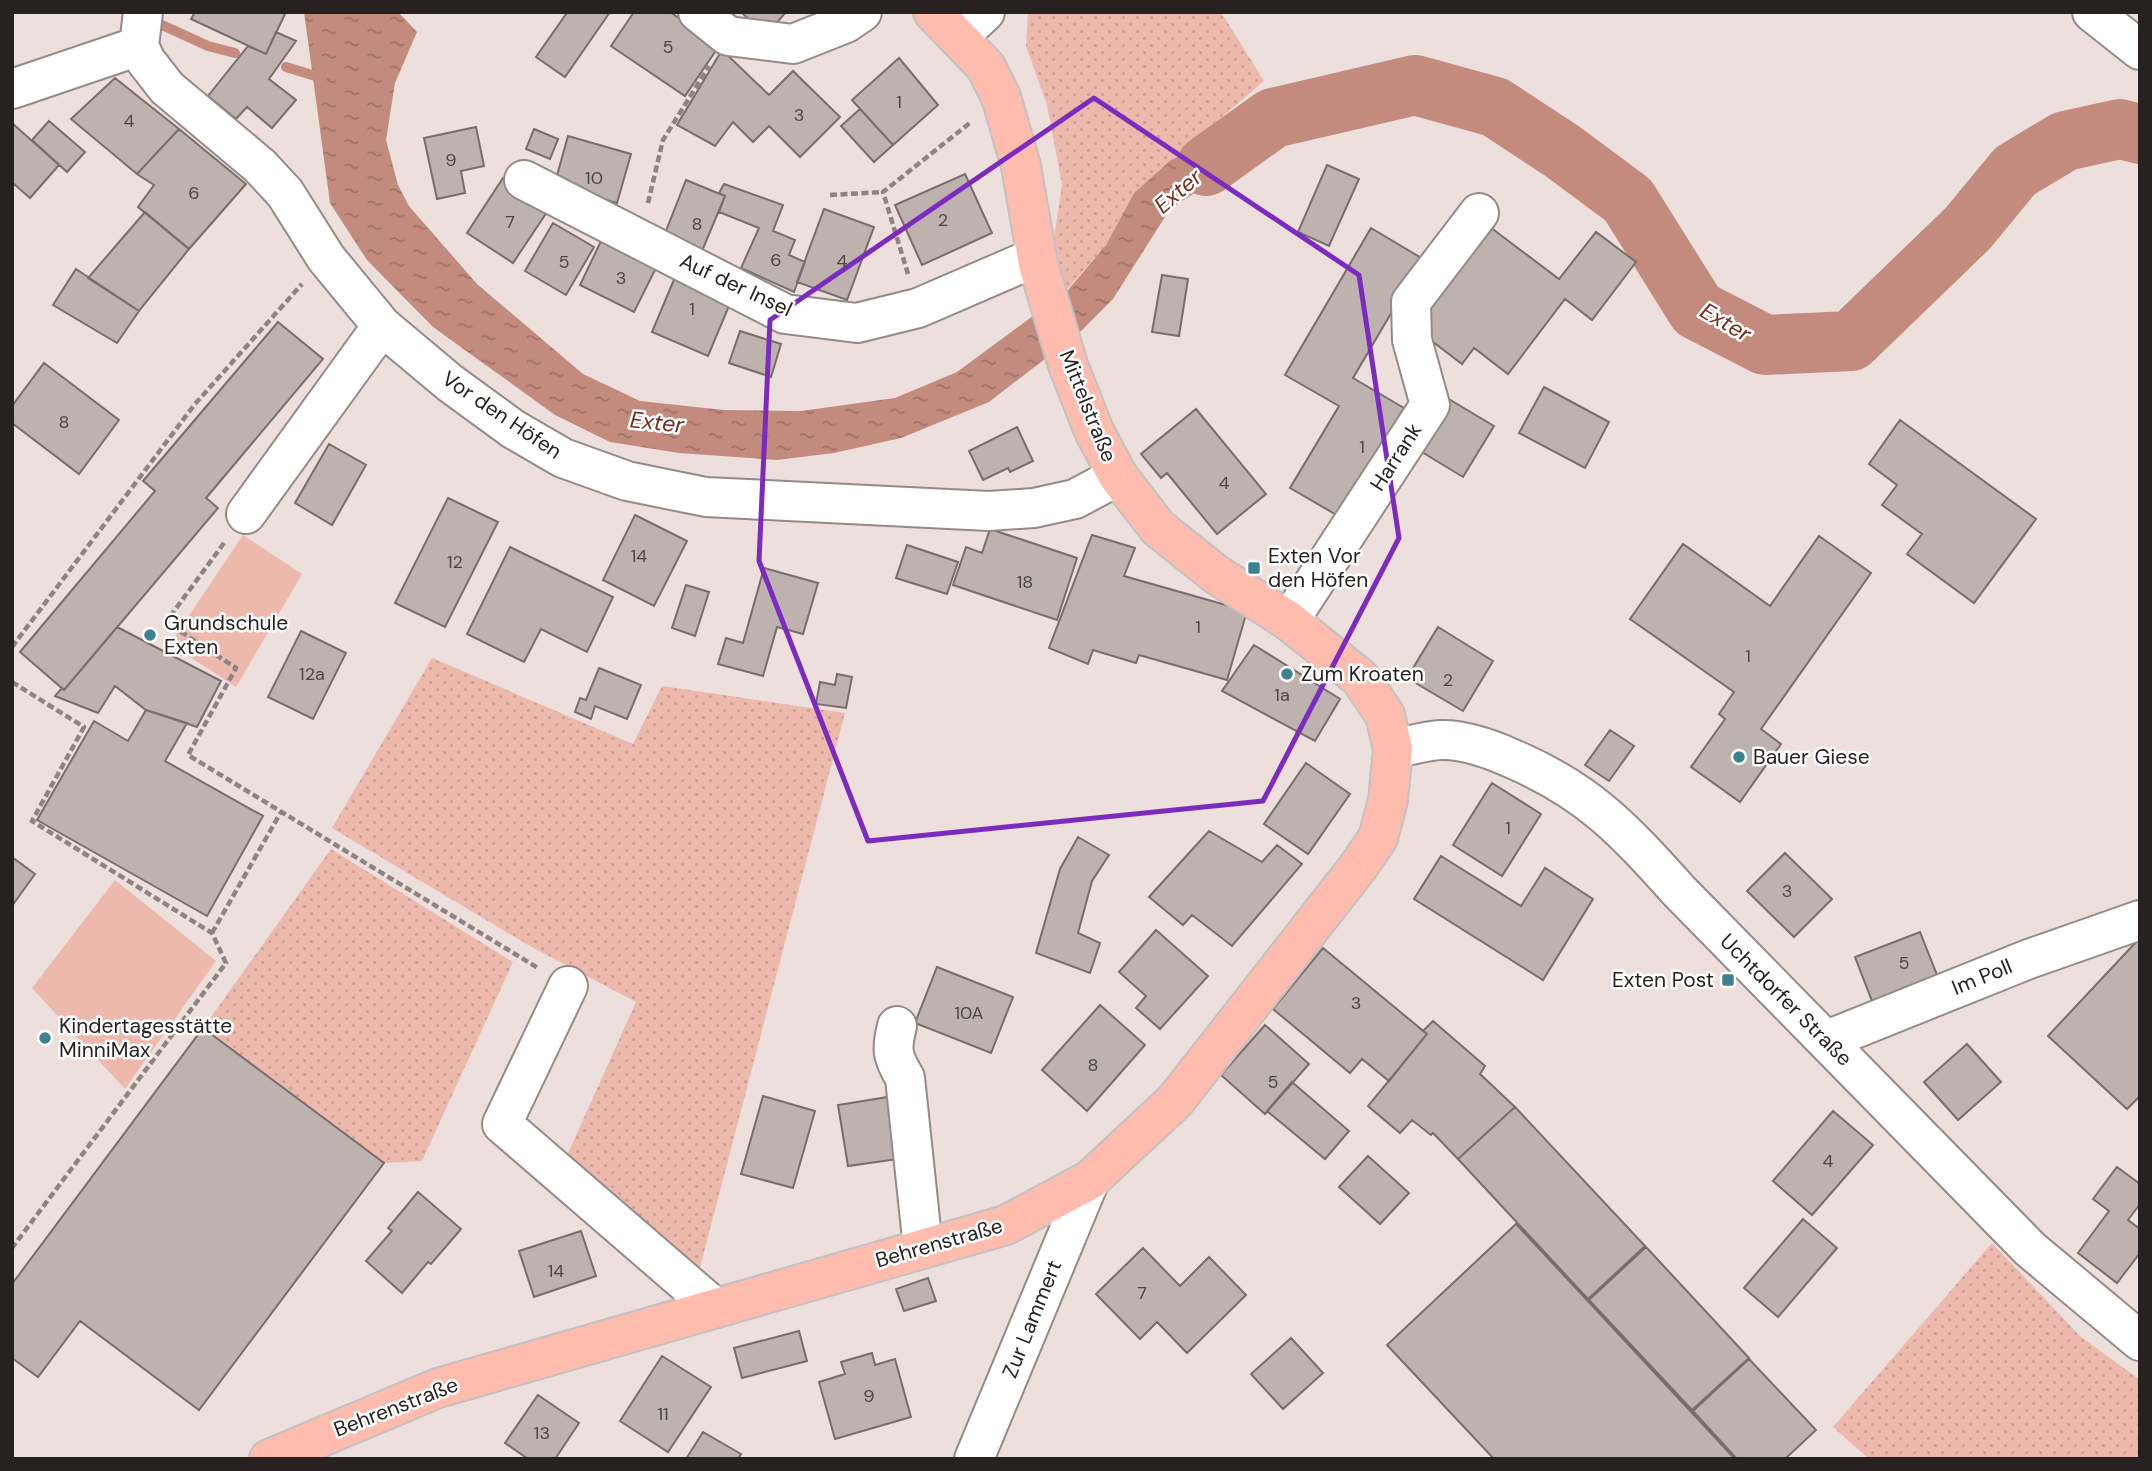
<svg xmlns="http://www.w3.org/2000/svg" width="2152" height="1471" font-family="'DM Sans',sans-serif">
<style>
.grass{fill:url(#grass-dots)}
.green{fill:#eeb9ad}
.water{fill:url(#water-ripples)}
.lines{fill:none;stroke-linecap:round;stroke-linejoin:round}
.stream{stroke:#c38b7e;stroke-width:10}
.river{stroke:#c38b7e;stroke-width:60}
.building{fill:#beb2af;stroke:#786d6a;stroke-width:2}
.minor-casing{stroke:#958a87;stroke-width:42}
.major-casing{stroke:#c3c1c1;stroke-width:42}
.path{stroke:#8d8482;stroke-width:4.5;stroke-dasharray:7 3.5;stroke-linecap:butt}
.minor{stroke:#fff;stroke-width:38}
.major{stroke:#fdbcae;stroke-width:38}
.marked{fill:none;stroke:#7b2cbf;stroke-width:5;stroke-linejoin:round}
.poi-dot{fill:#3e8291;stroke:#fff;stroke-width:2.5}
.labels{text-anchor:middle;dominant-baseline:central;stroke-width:5;stroke-linejoin:round;paint-order:stroke}
.number-label{font-size:18px;fill:#4d4644}
.street-label{font-size:21px;fill:#272221;stroke:#fff}
.poi-label{font-size:21px;fill:#272221;stroke:#fff;text-anchor:start}
.water-label{font-size:23px;font-style:italic;fill:#742e1f;stroke:#fff}
</style>
<defs>
<pattern id="grass-dots" width="8" height="8" patternUnits="userSpaceOnUse" patternTransform="scale(1.75)"><rect width="8" height="8" fill="#eeb9ad"/><path d="M2 2h.1M6 6h.1" fill="none" stroke="#cc9f95" stroke-width="1.8" stroke-linecap="round"/></pattern>
<pattern id="water-ripples" width="26" height="14" patternUnits="userSpaceOnUse" patternTransform="scale(1.75)"><rect width="26" height="14" fill="#c38b7e"/><path d="M2 4q2-2 4 0t4 0M15 11q2-2 4 0t4 0" fill="none" stroke="#9e7167"/></pattern>
</defs>
<rect width="100%" height="100%" fill="#ecdfdc"/>
<path class="grass" d="M1031 12H1221L1264 81 1134 193 1106 245 1063 294 1051 257 1062 185 1047 105 1026 46 1028 15Z
M432 658 633 744 662 686 845 713 698 1275 565 1160 636 1002 528 945 332 828Z
M331 849 513 962 422 1161 384 1163 203 1028Z
M1992 1243 2080 1336 2140 1380V1459H1869L1833 1427Z"/>
<path class="green" d="M243 535 302 574 236 687 170 644Z
M115 880 216 961 125 1089 32 988Z"/>
<path class="water" d="M304 12H398L417 32 395 83 386 140 398 185 409 206 477 284 583 374 640 401 724 410 801 411 895 398 957 372 1068 290 1106 245 1134 193 1171 160 1220 135 1273 118 1246 159 1170 209 1113 299 1081 331 989 402 901 438 834 453 777 460 679 453 610 442 555 415 433 327 367 260 330 203Z"/>
<g class="lines">
<path class="stream" d="M151 20 208 46 235 53
M286 67 322 78"/>
<path class="river" d="M1206 166 1273 118 1415 85 1495 107 1562 151 1628 200 1697 310 1765 345 1851 341 1968 228 2015 171 2065 141 2120 129 2140 134"/>
</g>
<path class="building" d="M195 12H286L266 54 191 19Z
M563 12H610L565 77 536 57 566 14Z
M634 12H670L719 46 685 96 611 46Z
M741 12H786L766 35Z
M276 32 296 41 269 79 296 100 272 128 247 107 236 119 208 96 248 46 266 54Z
M722 50 769 95 793 71 840 117 800 157 769 126 753 142 733 122 715 146 677 125Z
M899 58 938 105 893 145 852 100Z
M115 78 179 129 137 174 71 119Z
M860 109 893 145 874 162 841 126Z
M49 121 85 152 67 172 32 140Z
M12 123 59 165 30 198 14 184 12 186Z
M476 127 484 166 461 171 465 193 437 199 424 138Z
M179 129 246 184 189 249 138 207 154 185 137 174Z
M534 129 558 139 550 159 526 149Z
M568 136 631 154 617 203 554 186Z
M1327 165 1359 179 1329 246 1298 232Z
M965 174 992 233 922 265 895 205Z
M503 178 549 209 513 263 467 233Z
M686 180 725 196 702 251 664 236Z
M724 184 783 205 773 231 795 240 789 255 805 262 794 292 741 268 759 228 719 212 725 196 719 193Z
M824 209 874 227 847 300 797 282Z
M145 212 189 249 139 311 88 278Z
M553 223 594 247 566 295 525 271Z
M1486 224 1559 279 1596 232 1636 262 1592 320 1565 299 1508 374 1474 348 1462 364 1420 332 1418 313Z
M1371 228 1423 259 1353 378 1404 408 1340 517 1290 488 1339 406 1285 375Z
M602 239 657 266 634 312 580 285Z
M76 269 139 311 117 343 53 305Z
M678 270 734 294 708 356 652 332Z
M1162 275 1188 279 1179 336 1152 332Z
M278 322 323 359 206 498 218 508 64 690 20 652 155 491 143 481Z
M740 331 781 344 771 377 729 363Z
M44 363 119 420 79 474 12 423V406Z
M1544 387 1609 422 1585 468 1519 433Z
M1442 395 1494 426 1463 477 1412 446Z
M1196 409 1266 494 1217 534 1167 473 1161 478 1141 454Z
M1900 420 2036 519 1974 603 1907 554 1922 534 1882 505 1897 485 1869 464Z
M1017 427 1033 461 1010 472 1008 468 983 480 969 451Z
M329 444 366 465 332 525 295 503Z
M448 498 498 522 445 627 395 603Z
M635 515 687 541 654 606 603 580Z
M990 529 1077 558 1057 620 953 585 966 547 982 553Z
M1092 535 1135 548 1124 576 1247 611 1227 680 1139 655 1136 663 1093 650 1088 664 1049 648Z
M1819 536 1871 573 1761 729 1781 744 1740 802 1691 767 1725 719 1719 714 1734 692 1630 619 1683 544 1770 606Z
M907 545 958 562 947 594 896 578Z
M510 547 613 597 587 652 541 629 524 662 467 634Z
M764 568 818 583 803 634 777 627 763 676 718 664 726 638 743 643Z
M686 585 709 592 695 636 672 628Z
M117 627 221 681 197 727 146 710 115 686 98 713 55 696 62 688 64 690Z
M1438 627 1493 661 1463 711 1407 678Z
M301 631 346 653 313 719 268 697Z
M1254 645 1340 699 1315 741 1222 691Z
M599 668 641 685 627 719 595 706 591 719 575 712 580 698 586 700Z
M837 674 852 677 846 708 816 704 820 682 835 685Z
M146 710 187 723 165 761 263 816 207 916 37 820 94 721 128 741Z
M1610 730 1634 746 1609 781 1585 765Z
M1306 763 1350 794 1308 854 1264 824Z
M1492 783 1541 814 1502 876 1453 845Z
M1209 831 1262 862 1277 845 1302 864 1232 946 1192 915 1183 925 1149 897Z
M1078 837 1109 855 1092 881 1078 933 1100 943 1090 973 1036 953 1060 869Z
M1785 853 1832 899 1794 937 1747 891Z
M1441 856 1521 906 1545 868 1593 899 1543 980 1414 899Z
M12 857 35 874 12 906Z
M1156 930 1208 976 1160 1029 1136 1008 1146 996 1119 972Z
M1920 932 1937 975 1872 1001 1855 957Z
M2137 941 2140 942V1096L2127 1109 2048 1036Z
M1323 948 1427 1034 1389 1081 1362 1059 1350 1073 1273 1009Z
M937 967 1013 997 991 1053 915 1023Z
M1100 1005 1145 1045 1087 1111 1042 1070Z
M1433 1021 1485 1066 1480 1074 1515 1107 1458 1159 1433 1133 1431 1135 1412 1120 1400 1133 1368 1106 1427 1034 1423 1031Z
M1265 1025 1309 1064 1265 1114 1221 1075Z
M203 1028 384 1163 199 1410 80 1321 38 1377 12 1358V1284Z
M1967 1044 2001 1082 1958 1120 1924 1082Z
M1292 1082 1349 1131 1325 1159 1267 1111Z
M763 1096 815 1111 793 1188 741 1174Z
M888 1097 898 1159 848 1166 838 1105Z
M1515 1107 1645 1246 1588 1299 1458 1159Z
M1833 1111 1873 1145 1812 1215 1773 1181Z
M1368 1156 1409 1193 1380 1224 1339 1187Z
M2117 1167 2140 1184V1204L2128 1220 2140 1229V1253L2117 1283 2078 1253 2109 1211 2093 1199Z
M418 1192 461 1229 431 1264 428 1262 402 1293 366 1261 392 1231 388 1228Z
M1803 1219 1837 1248 1778 1317 1744 1288Z
M1516 1224 1735 1459H1494L1387 1345Z
M581 1231 596 1276 534 1297 519 1251Z
M1646 1247 1749 1358 1692 1410 1589 1300Z
M1143 1248 1180 1286 1209 1257 1246 1295 1187 1353 1157 1322 1140 1339 1096 1294Z
M928 1278 936 1301 904 1311 896 1289Z
M799 1331 807 1361 742 1378 734 1348Z
M1291 1338 1323 1373 1283 1409 1251 1374Z
M872 1353 875 1365 895 1359 911 1417 835 1439 819 1382 845 1374 841 1362Z
M662 1356 711 1387 668 1452 620 1421Z
M1749 1359 1816 1430 1785 1459H1737L1693 1411Z
M538 1395 579 1423 555 1459H528L505 1443Z
M703 1432 741 1454 738 1459H686Z"/>
<g class="lines">
<defs>
<path id="minor" d="M143 12 139 46 146 61 167 88 260 166 285 193 326 258 382 326 450 383 513 429 563 458 627 481 706 497 989 511 1034 508 1075 499 1118 476
M698 12 728 36 793 44 846 23 862 12
M2092 12 2140 50
M958 37 985 12
M12 89 139 46
M524 180 785 314 857 323 918 308 1036 257
M246 514 382 326
M1289 621 1430 405 1412 340 1411 302 1479 213
M1393 749C1408 746 1425 741 1440 740 1465 739 1491 749 1513 759 1590 792 1624 830 1679 891L2030 1249 2140 1341
M568 986 502 1124 715 1308
M897 1026C891 1050 892 1056 905 1078L923 1248
M1827 1040 2029 959 2140 920
M974 1459 1090 1180"/>
<path id="major" d="M269 1459 438 1388 1006 1225 1090 1180 1175 1101 1358 867 1378 838 1388 800 1393 749 1385 715 1360 678 1289 621 1217 575 1158 528 1118 476 1094 431 1068 365 1038 264 1021 166 1001 97 986 67 933 12"/>
</defs>
<use href="#minor" class="minor-casing"/>
<use href="#major" class="major-casing"/>
<path class="path" d="M830 195 883 192
M648 203 663 140 709 66
M908 274 883 192 971 122
M224 543 166 622 236 668 188 755 538 968
M12 647 195 404 302 284
M12 682 84 727 32 821 212 933 226 963 12 1248
M212 933 281 812"/>
<use href="#minor" class="minor"/>
<use href="#major" class="major"/>
</g>
<path class="marked" d="M1094 98 1359 275 1399 538 1263 801 868 841 759 561 770 320Z"/>
<g class="poi-dot">
<rect x="1247" y="561" width="14" height="14" rx="3.5"/>
<circle cx="150" cy="635" r="7"/>
<circle cx="1287" cy="674" r="7"/>
<circle cx="1739" cy="757" r="7"/>
<rect x="1721" y="973" width="14" height="14" rx="3.5"/>
<circle cx="45" cy="1038" r="7"/>
</g>
<g class="labels">
<g class="number-label">
<text x="668" y="47">5</text>
<text x="899" y="102">1</text>
<text x="799" y="115">3</text>
<text x="129" y="121">4</text>
<text x="451" y="160">9</text>
<text x="594" y="178">10</text>
<text x="194" y="193">6</text>
<text x="943" y="220">2</text>
<text x="510" y="222">7</text>
<text x="697" y="224">8</text>
<text x="776" y="260">6</text>
<text x="842" y="261">4</text>
<text x="564" y="262">5</text>
<text x="621" y="278">3</text>
<text x="692" y="309">1</text>
<text x="64" y="422">8</text>
<text x="1362" y="447">1</text>
<text x="1224" y="483">4</text>
<text x="639" y="556">14</text>
<text x="455" y="562">12</text>
<text x="1025" y="582">18</text>
<text x="1198" y="627">1</text>
<text x="1748" y="656">1</text>
<text x="312" y="674">12a</text>
<text x="1448" y="680">2</text>
<text x="1282" y="695">1a</text>
<text x="1508" y="828">1</text>
<text x="1787" y="891">3</text>
<text x="1904" y="963">5</text>
<text x="1356" y="1003">3</text>
<text x="969" y="1013">10A</text>
<text x="1093" y="1065">8</text>
<text x="1273" y="1082">5</text>
<text x="1828" y="1161">4</text>
<text x="556" y="1271">14</text>
<text x="1142" y="1293">7</text>
<text x="869" y="1396">9</text>
<text x="663" y="1414">11</text>
<text x="542" y="1433">13</text>
</g>
<g class="street-label">
<text transform="translate(736 285) rotate(25)">Auf der Insel</text>
<text transform="translate(1088 406) rotate(68)">Mittelstraße</text>
<text transform="translate(502 415) rotate(34)">Vor den Höfen</text>
<text transform="translate(1396 457) rotate(-57)">Harrank</text>
<text transform="translate(1982 977) rotate(-22)">Im Poll</text>
<text transform="translate(1786 1000) rotate(45)">Uchtdorfer Straße</text>
<text transform="translate(939 1243) rotate(-16)">Behrenstraße</text>
<text transform="translate(1032 1319) rotate(-68)">Zur Lammert</text>
<text transform="translate(396 1407) rotate(-21)">Behrenstraße</text>
</g>
<g class="poi-label">
<text x="1268" y="556">Exten Vor<tspan x="1268" dy="24">den Höfen</tspan></text>
<text x="164" y="623">Grundschule<tspan x="164" dy="24">Exten</tspan></text>
<text x="1301" y="674">Zum Kroaten</text>
<text x="1753" y="757">Bauer Giese</text>
<text x="1714" y="980" text-anchor="end">Exten Post</text>
<text x="59" y="1026">Kindertagesstätte<tspan x="59" dy="24">MinniMax</tspan></text>
</g>
<g class="water-label">
<text transform="translate(1178 191) rotate(-41)">Exter</text>
<text transform="translate(1726 322) rotate(30)">Exter</text>
<text transform="translate(657 422) rotate(6)">Exter</text>
</g>
</g>
<rect width="2152" height="1471" fill="none" stroke="#272221" stroke-width="28"/>
</svg>
